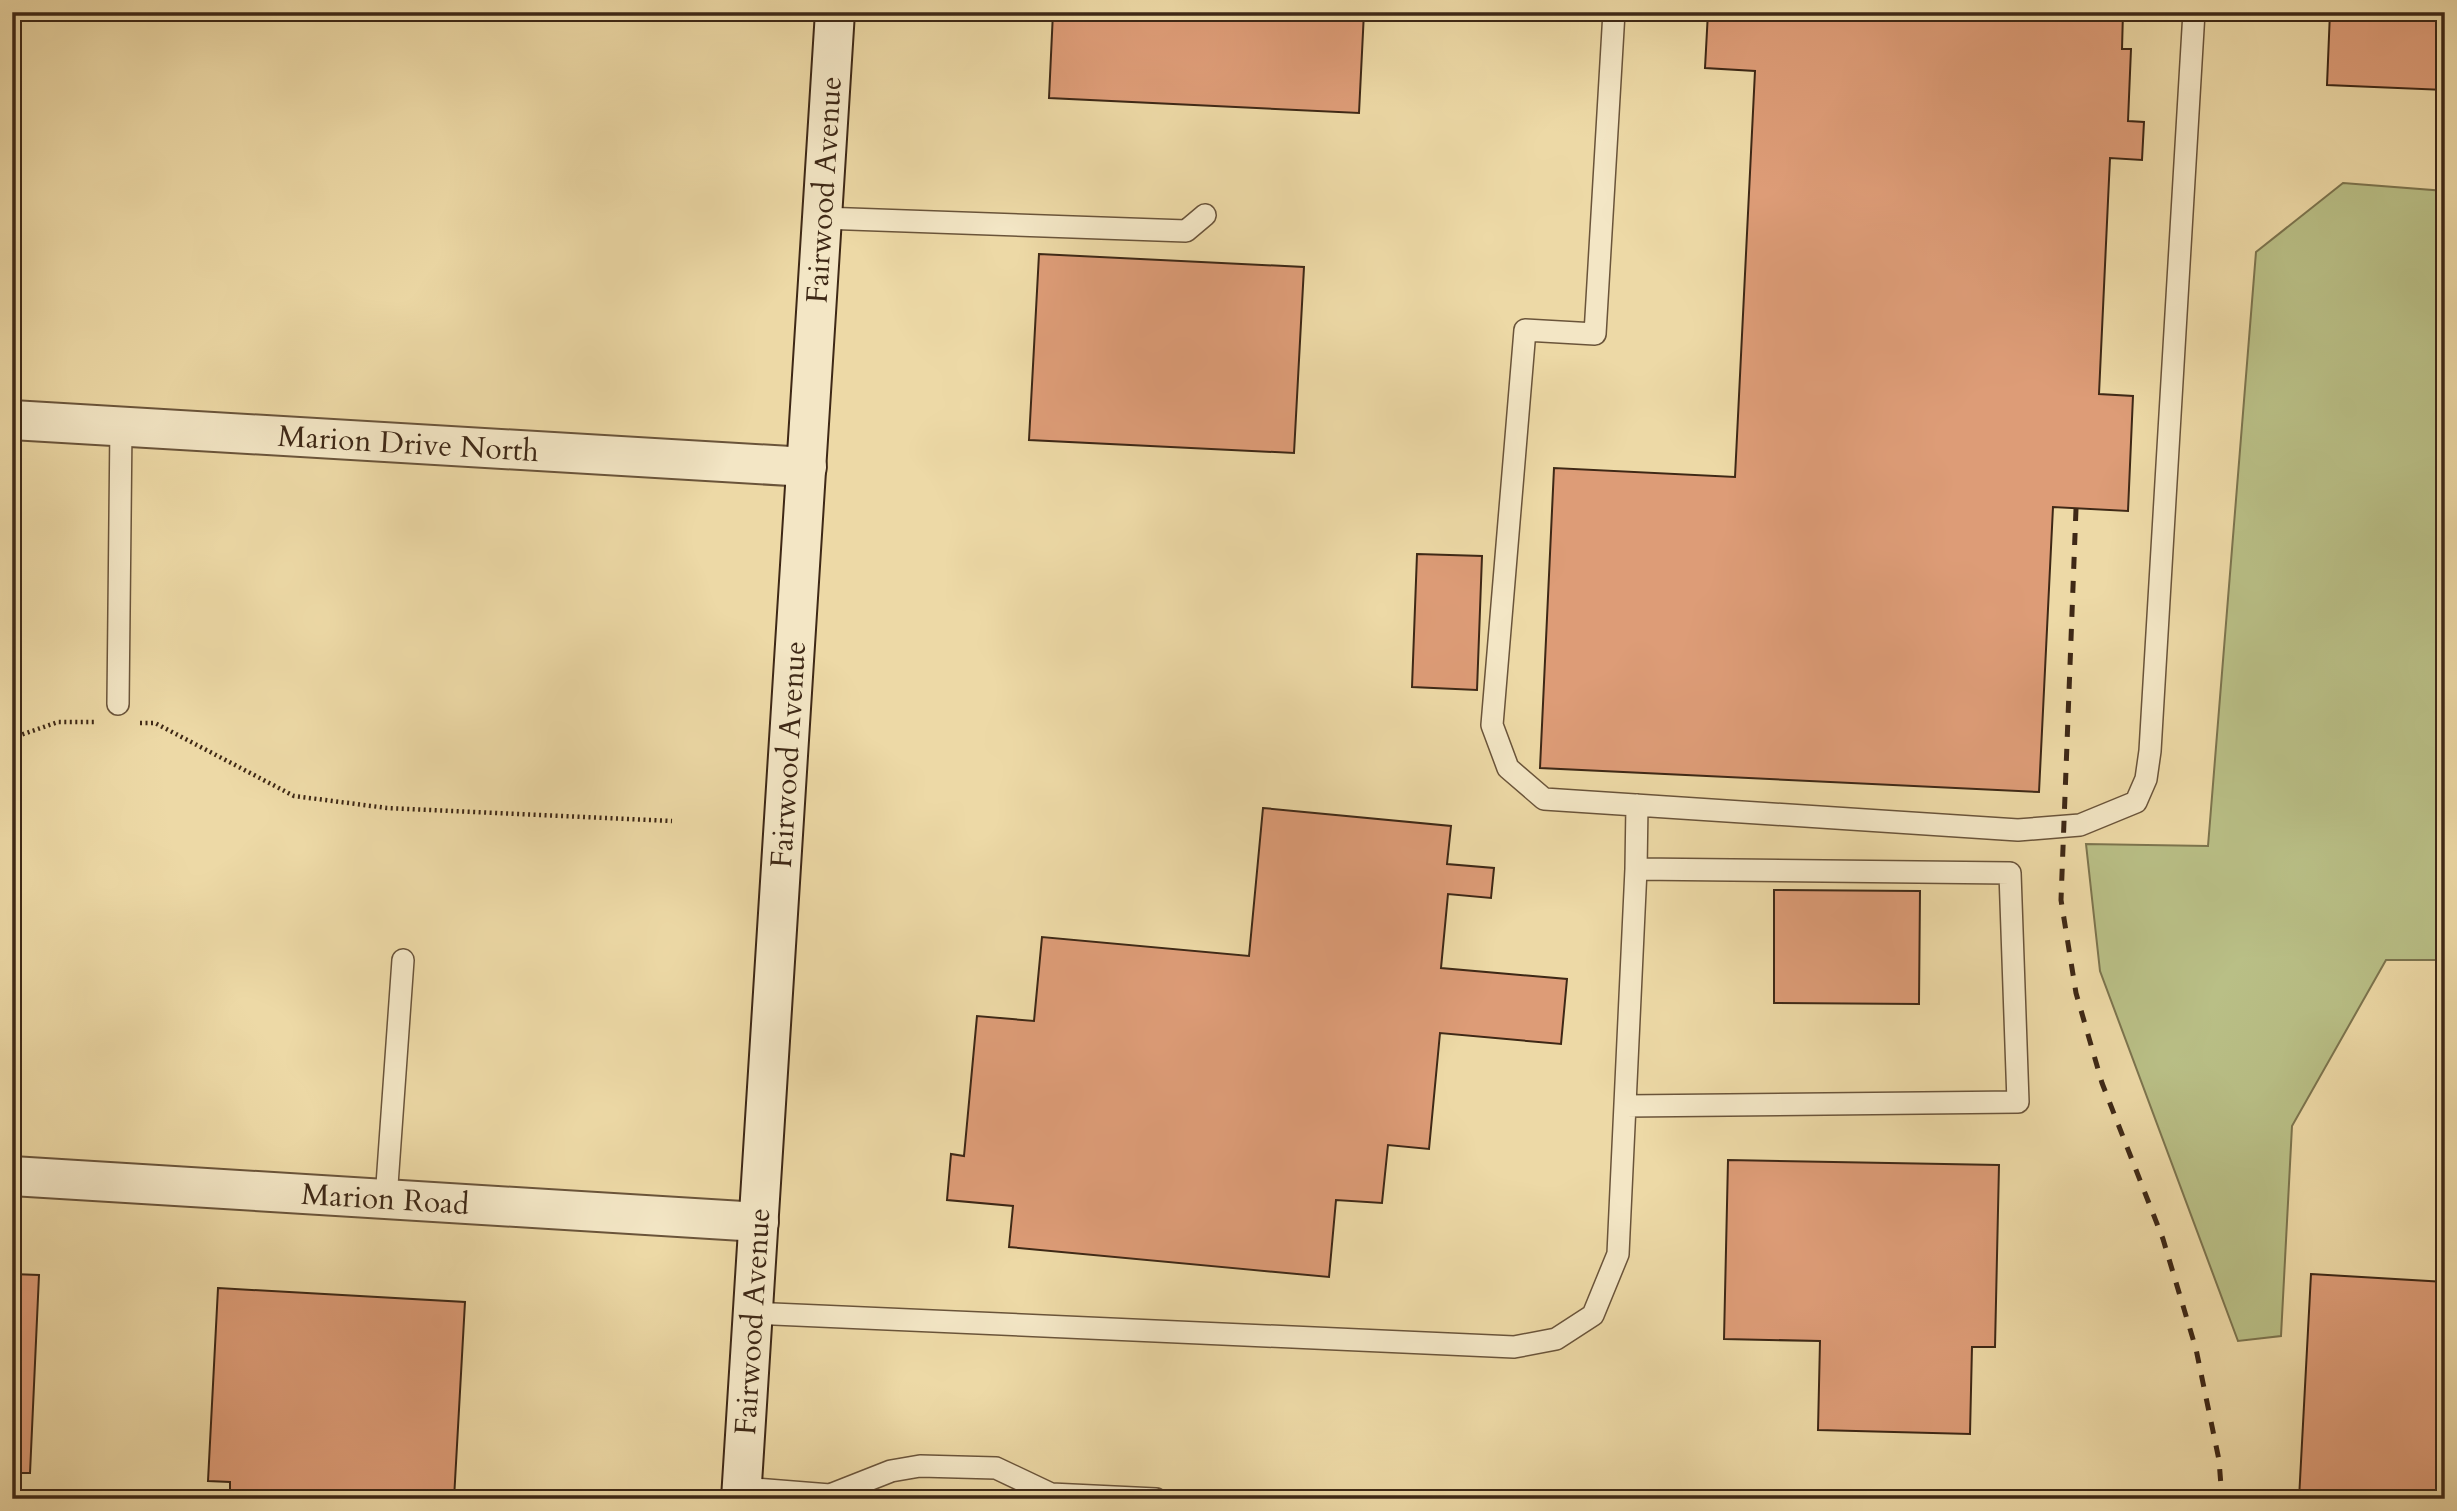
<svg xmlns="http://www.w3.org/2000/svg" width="2457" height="1511" font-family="Cardo,serif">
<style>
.green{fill:#b9bf86;stroke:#7c744e;stroke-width:2}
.building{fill:#dd9c77;stroke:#3e2816;stroke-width:2}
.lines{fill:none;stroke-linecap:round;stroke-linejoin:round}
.lane-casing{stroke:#6a543a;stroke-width:24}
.street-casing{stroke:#6a543a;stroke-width:42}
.secondary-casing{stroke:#3e2816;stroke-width:42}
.path{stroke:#3e2816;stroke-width:4.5;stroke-dasharray:2 3.5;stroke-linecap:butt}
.lane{stroke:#f3e6c5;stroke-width:21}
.street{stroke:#f3e6c5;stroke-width:38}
.secondary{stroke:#f3e6c5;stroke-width:38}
.rail{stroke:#3e2816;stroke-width:5;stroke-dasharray:12 12;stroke-linecap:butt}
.labels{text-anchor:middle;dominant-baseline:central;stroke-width:5;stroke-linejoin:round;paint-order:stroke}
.street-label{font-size:30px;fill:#3e2816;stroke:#f3e6c5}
</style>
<rect width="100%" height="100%" fill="#edd9a6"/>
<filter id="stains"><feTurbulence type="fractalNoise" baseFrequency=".00286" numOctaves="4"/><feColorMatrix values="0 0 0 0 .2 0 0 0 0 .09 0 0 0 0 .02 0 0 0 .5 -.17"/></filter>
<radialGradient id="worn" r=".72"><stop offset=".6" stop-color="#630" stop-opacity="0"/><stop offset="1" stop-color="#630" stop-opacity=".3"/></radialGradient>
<path class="green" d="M2343 183 2445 191V960H2386L2292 1126 2281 1336 2238 1341 2100 971 2086 844 2208 846 2256 252Z"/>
<path class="building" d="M1053 12H1364L1359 113 1049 98Z
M1708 12H2123L2122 49H2131L2128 121 2144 122 2142 160 2110 158 2099 394 2133 396 2128 511 2053 507 2039 792 1540 768 1554 468 1735 477 1755 71 1705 68Z
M2330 12H2445V90L2327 85Z
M1039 254 1304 267 1294 453 1029 440Z
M1417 554 1482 556 1477 690 1412 687Z
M1263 808 1451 826 1447 864 1494 868 1491 898 1448 894 1441 968 1567 979 1561 1044 1440 1033 1429 1149 1388 1145 1382 1203 1336 1200 1329 1277 1009 1247 1013 1206 947 1200 951 1154 964 1156 977 1016 1034 1021 1042 937 1249 956Z
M1774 890 1920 891 1919 1004 1774 1003Z
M1728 1160 1999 1165 1995 1347H1972L1970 1434 1818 1430 1820 1341 1724 1339Z
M12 1274 39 1275 30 1473H12Z
M2311 1274 2445 1282V1499H2299Z
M218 1288 465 1302 454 1499H230V1482L208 1481Z"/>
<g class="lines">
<defs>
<path id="lane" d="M1614 12 1595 334 1525 330 1492 725 1508 768 1544 799 2018 830 2080 825 2136 802 2146 779 2150 751 2194 12
M822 218 1186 231 1205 215
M118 704 121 426
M1625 1106 2018 1102 2010 873 1636 869
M386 1199 403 960
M753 1313 1514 1347 1556 1339 1593 1315 1618 1254 1636 869 1637 805
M742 1488 830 1495 837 1499
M830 1495 891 1471 920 1466 996 1468 1051 1494 1156 1499"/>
<g id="street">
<path id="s1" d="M12 420 807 467"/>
<path id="s2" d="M12 1176 759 1222"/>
</g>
<g id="secondary">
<path id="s3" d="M741 1499 835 12"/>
</g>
</defs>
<use href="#lane" class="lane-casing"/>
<use href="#street" class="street-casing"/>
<use href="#secondary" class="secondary-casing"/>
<path class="path" d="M140 723H155L294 796 387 808 672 821
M12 738 58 722H96"/>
<use href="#lane" class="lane"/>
<use href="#street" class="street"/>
<use href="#secondary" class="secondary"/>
<path class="rail" d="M2076 509 2061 900 2076 993 2102 1083 2163 1239 2196 1349 2219 1460 2222 1499"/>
</g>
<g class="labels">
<g class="street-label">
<text stroke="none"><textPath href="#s3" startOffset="1312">Fairwood Avenue</textPath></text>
<text stroke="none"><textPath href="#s1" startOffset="397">Marion Drive North</textPath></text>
<text stroke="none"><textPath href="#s3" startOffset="746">Fairwood Avenue</textPath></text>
<text stroke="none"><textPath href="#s2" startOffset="374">Marion Road</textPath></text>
<text stroke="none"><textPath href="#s3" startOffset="178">Fairwood Avenue</textPath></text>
</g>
</g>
<rect width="2457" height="1511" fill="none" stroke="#edd9a6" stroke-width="42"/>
<rect x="14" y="14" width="2429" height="1483" fill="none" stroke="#3e2816" stroke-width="3.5"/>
<rect x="21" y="21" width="2415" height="1469" fill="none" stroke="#3e2816" stroke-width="2"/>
<rect width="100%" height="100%" filter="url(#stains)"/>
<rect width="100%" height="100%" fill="url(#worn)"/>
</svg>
